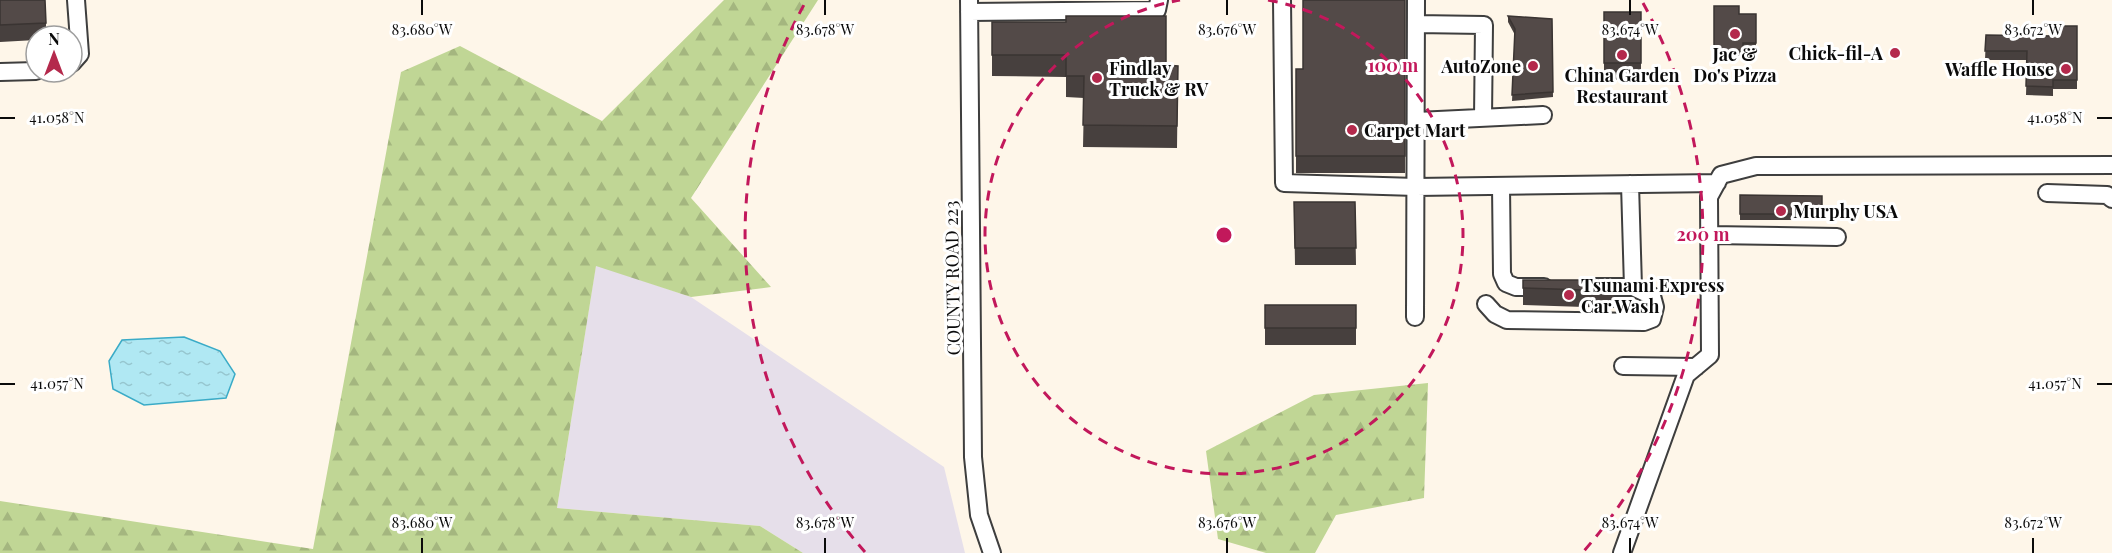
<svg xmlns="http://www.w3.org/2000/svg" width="2112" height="553" font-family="'Playfair Display',serif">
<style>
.industrial{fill:#e6dfea}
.forest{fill:url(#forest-firs)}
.water{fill:url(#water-ripples);stroke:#3aabc7;stroke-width:1.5}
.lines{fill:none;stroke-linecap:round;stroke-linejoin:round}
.minor-casing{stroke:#3e3e3e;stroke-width:20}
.minor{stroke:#fff;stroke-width:16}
.wall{fill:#47403e}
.building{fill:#534a48;stroke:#3a3432;stroke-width:1.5}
.ticks{fill:none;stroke:#0b0b0b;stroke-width:2}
.ring{fill:none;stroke:#c2185b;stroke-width:3;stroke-dasharray:10 8}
.poi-dot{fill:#b4294c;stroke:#fff;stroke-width:2}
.labels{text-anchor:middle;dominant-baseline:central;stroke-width:6;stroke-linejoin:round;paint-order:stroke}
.poi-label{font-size:18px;font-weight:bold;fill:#0b0b0b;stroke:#fff;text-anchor:start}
.street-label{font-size:18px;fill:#0b0b0b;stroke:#fff}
.ticks-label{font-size:15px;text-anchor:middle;fill:#0b0b0b;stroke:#fff;stroke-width:6;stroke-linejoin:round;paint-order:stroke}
.centre{fill:#c2185b;stroke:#fff;stroke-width:3}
.ring-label{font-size:18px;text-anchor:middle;font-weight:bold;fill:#c2185b;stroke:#fff;stroke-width:6;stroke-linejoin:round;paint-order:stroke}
</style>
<defs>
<pattern id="forest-firs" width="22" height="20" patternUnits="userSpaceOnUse" patternTransform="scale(1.5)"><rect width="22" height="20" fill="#c0d695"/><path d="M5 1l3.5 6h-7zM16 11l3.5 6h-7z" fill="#a4b67f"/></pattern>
<pattern id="water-ripples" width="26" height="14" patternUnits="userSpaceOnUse" patternTransform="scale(1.5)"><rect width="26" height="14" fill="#b0e8f3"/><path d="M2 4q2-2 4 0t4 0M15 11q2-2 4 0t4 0" fill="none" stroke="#96c6cf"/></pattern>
</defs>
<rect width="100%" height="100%" fill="#fef6e9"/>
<path class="industrial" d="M596 265 691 297 944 467 965 553H803L760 526 557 508Z"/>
<path class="forest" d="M724 0H818L691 198 771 287 691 297 596 266 557 508 760 526 803 553H0V501L313 549 401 72 460 46 602 121Z
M1428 383 1424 498 1336 515 1315 553H1266L1218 539 1206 451 1314 395Z"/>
<path class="water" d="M184 337 220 351 235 374 226 398 144 405 113 389 109 361 122 340Z"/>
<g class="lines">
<defs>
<path id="minor" d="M969 0 973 457 979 515 992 553
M1282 0 1284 183 1416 187 1717 183
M969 12 1157 10 1159 0
M1416 24 1484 25 1483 118
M72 63 80 54 76 0
M0 72 36 71
M1417 121 1543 115
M1630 184 1633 287
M1501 186 1502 274 1506 283 1516 287H1544
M2047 193 2107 195 2112 199
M1709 235 1837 237
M1486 304 1495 314 1507 320 1644 322 1652 319 1655 307 1652 296 1633 287H1593
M1415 317 1416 0
M1623 366 1696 367
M1622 553 1686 375 1710 355 1709 197 1721 175 1756 166 2112 165"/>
</defs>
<use href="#minor" class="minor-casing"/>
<use href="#minor" class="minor"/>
</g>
<path class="wall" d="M0 0 46 23V36H36V40L0 42Z
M1405 0V173H1296V69H1303Z
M1714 6 1739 14H1756V49H1743V56H1714Z
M1604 12H1641V80H1604Z
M1508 16 1552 19 1553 97 1512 101 1515 35 1508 22Z
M992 22H1066L1166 65 1178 66 1177 148 1083 147 1084 98 1066 97V77L992 76Z
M2077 26V89H2053V96L2026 95 2027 60H1985L1986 35 2056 36Z
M1740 195 1822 196V220H1740Z
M1294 202H1355L1356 265H1295Z
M1523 280H1614V308L1523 305Z
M1265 305H1356V345H1265Z"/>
<path class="building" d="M0 0H45L46 23 0 25Z
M1303 0H1405V156H1296V69H1303Z
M1714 6H1739V14H1756V43H1743V50H1714Z
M1604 12H1641V63H1604Z
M1066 16H1166V65L1178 66 1177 126 1083 125 1084 76H1066V55H992V22H1066Z
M1508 16 1552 19 1553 92 1512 95 1515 29Z
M2056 26H2077V80H2053V87L2026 86 2027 51H1985L1986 35 2056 36Z
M1740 195 1822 196V214H1740Z
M1294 202H1355L1356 248H1295Z
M1523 280H1614V291L1523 288Z
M1265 305H1356V328H1265Z"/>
<path class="ticks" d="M422 0V15M825 0V15M1227 0V15M1630 0V15M2033 0V15M0 118H15M2097 118H2112M0 384H15M2097 384H2112M422 538V553M825 538V553M1227 538V553M1630 538V553M2033 538V553"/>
<g class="ring">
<path d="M1268 0A239 239 0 1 1 1180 0"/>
<path d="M865 552A479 479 0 0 1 805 3M1643 3A479 479 0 0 1 1583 552"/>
</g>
<g class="poi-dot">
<circle cx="1735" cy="34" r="6"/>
<circle cx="1895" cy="53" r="6"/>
<circle cx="1622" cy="55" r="6"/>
<circle cx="1533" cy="66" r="6"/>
<circle cx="2066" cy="69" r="6"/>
<circle cx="1097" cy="78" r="6"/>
<circle cx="1352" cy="130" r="6"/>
<circle cx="1781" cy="211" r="6"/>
<circle cx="1569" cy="295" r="6"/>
</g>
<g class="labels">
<g class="poi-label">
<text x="1883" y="53" text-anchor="end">Chick-fil-A</text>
<text x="1735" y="54" text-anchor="middle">Jac &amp;<tspan x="1735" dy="21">Do's Pizza</tspan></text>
<text x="1521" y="66" text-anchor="end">AutoZone</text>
<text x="1109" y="68">Findlay<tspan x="1109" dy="21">Truck &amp; RV</tspan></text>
<text x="2054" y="69" text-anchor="end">Waffle House</text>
<text x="1622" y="75" text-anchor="middle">China Garden<tspan x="1622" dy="21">Restaurant</tspan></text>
<text x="1364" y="130">Carpet Mart</text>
<text x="1793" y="211">Murphy USA</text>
<text x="1581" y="285">Tsunami Express<tspan x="1581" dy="21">Car Wash</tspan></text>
</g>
<g class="street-label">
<text transform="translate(952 278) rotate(-91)">COUNTY ROAD 223</text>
</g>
</g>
<g class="ticks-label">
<text x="422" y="35">83.680°W</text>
<text x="825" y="35">83.678°W</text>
<text x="1227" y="35">83.676°W</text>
<text x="1630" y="35">83.674°W</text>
<text x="2033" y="35">83.672°W</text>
<text x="57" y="123">41.058°N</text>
<text x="2055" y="123">41.058°N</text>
<text x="57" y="389">41.057°N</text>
<text x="2055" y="389">41.057°N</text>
<text x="422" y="528">83.680°W</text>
<text x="825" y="528">83.678°W</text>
<text x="1227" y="528">83.676°W</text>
<text x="1630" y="528">83.674°W</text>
<text x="2033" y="528">83.672°W</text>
</g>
<circle cx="1224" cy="235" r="9" class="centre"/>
<g class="ring-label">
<text x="1393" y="72">100 m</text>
<text x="1703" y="241">200 m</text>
</g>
<g transform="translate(54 54)"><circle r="28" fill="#ffffff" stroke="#9d9d9d" stroke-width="1.5"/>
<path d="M0-4.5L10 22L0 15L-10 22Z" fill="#b4294c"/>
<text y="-9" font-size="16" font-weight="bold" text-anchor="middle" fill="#0b0b0b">N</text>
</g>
</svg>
